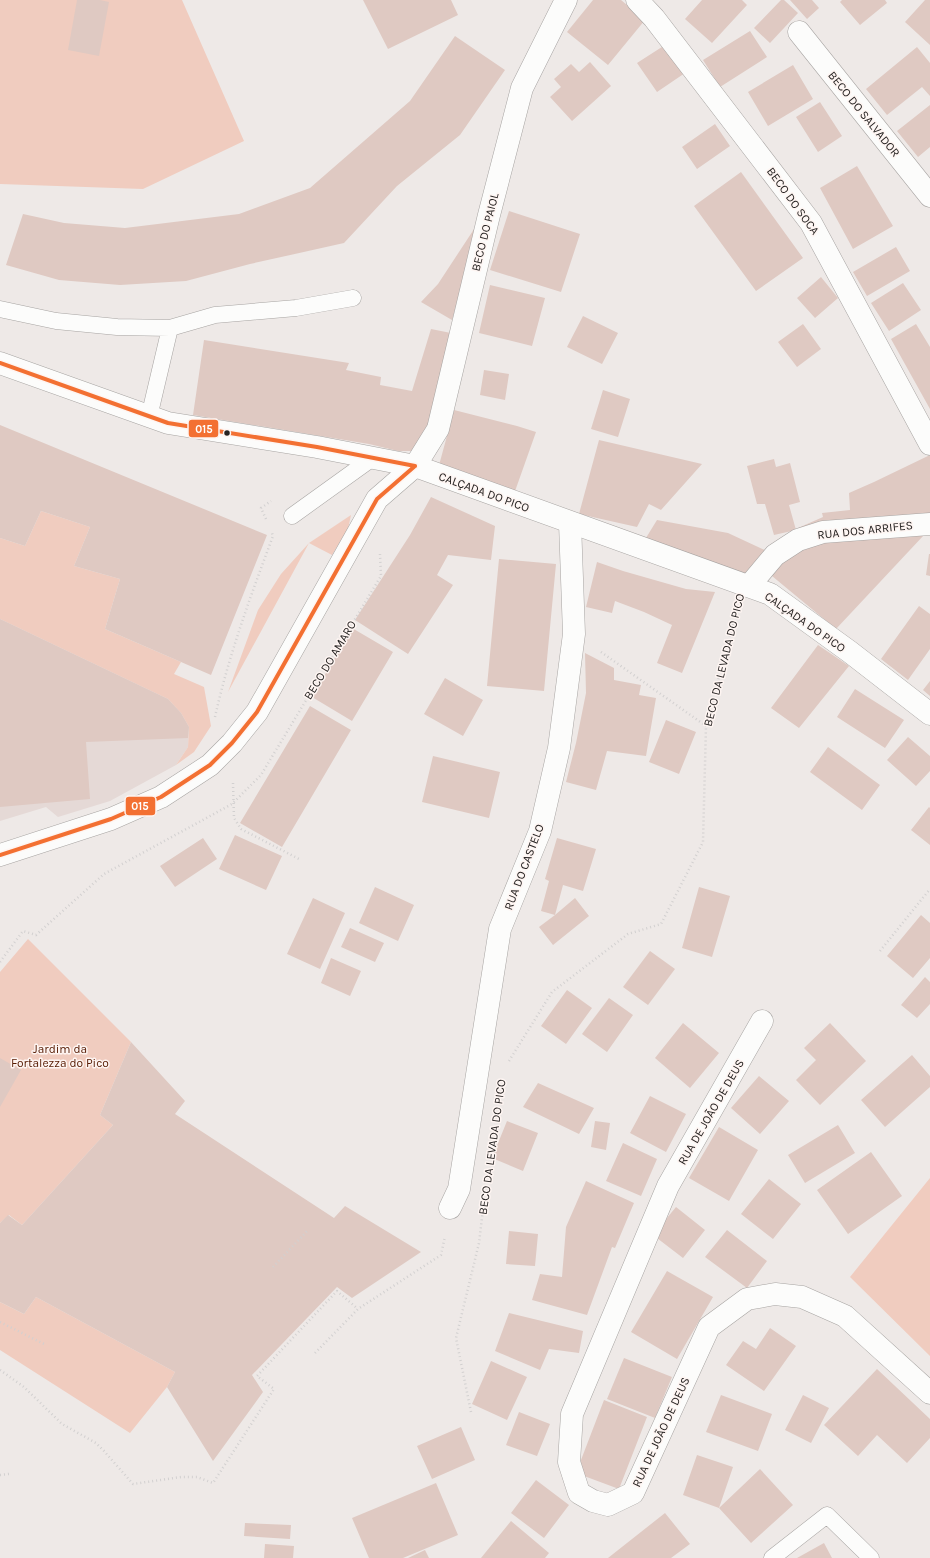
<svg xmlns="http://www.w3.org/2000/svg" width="930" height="1558" font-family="Karla,sans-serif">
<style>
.built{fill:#e5d9d6}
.green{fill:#f0ccbf}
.building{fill:#dfc9c2}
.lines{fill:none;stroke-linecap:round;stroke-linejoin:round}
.lane-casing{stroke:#a7a4a2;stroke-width:17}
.street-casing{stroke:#a7a4a2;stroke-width:23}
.secondary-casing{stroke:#a7a4a2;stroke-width:23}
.path{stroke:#d2d0d0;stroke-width:2.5;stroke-dasharray:1 3;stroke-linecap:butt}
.lane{stroke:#fcfcfb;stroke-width:16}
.street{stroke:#fcfcfb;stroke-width:22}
.secondary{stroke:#fcfcfb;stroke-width:22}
.bus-1-casing{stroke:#fef5f2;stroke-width:7}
.bus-1{stroke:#f37032;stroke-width:4}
.bus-dot{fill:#262322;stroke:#fef5f2;stroke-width:1.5}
.labels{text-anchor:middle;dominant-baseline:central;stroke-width:3;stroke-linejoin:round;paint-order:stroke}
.street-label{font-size:12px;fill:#262322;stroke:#fef5f2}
.park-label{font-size:12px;fill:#551900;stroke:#fef5f2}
.line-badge{stroke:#fef5f2;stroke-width:1.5}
.badge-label{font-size:11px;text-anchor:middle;font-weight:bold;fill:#fff}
</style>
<rect width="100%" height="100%" fill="#eee9e7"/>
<path class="built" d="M0 619 168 699 181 713 189 727 188 747 176 765 110 801 58 817 46 807 0 821Z"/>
<path class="green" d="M0 0H182L244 141 143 189 0 184Z
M41 511 90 527 74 566 120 579 105 629 181 662 174 674 204 687 211 726 194 752 176 765 188 747 189 727 181 713 168 699 0 619V538L25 546Z
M351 515 348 529 332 555 309 543 228 692 258 610 281 574 309 543Z
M28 939 131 1042 100 1115 113 1125 22 1225 9 1215 0 1223V972Z
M930 1178V1356L850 1277Z
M36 1297 175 1372 167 1387 130 1433 0 1350V1302L24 1314Z"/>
<path class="building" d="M77 0H100L109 2 99 56 68 50Z
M363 0H451L458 15 388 49Z
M593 0H621L645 20 608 65 567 32Z
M702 0H742L747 5 712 43 685 19Z
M781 0H784L798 13 770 43 754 28Z
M790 0H812L819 8 807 19Z
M842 0H885L887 3 860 25 840 2Z
M925 0H930V45L905 22Z
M750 31 767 57 720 87 703 60Z
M455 36 505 70 460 135 397 186 344 243 250 264 186 281 120 285 59 280 6 265 23 214 64 223 125 228 239 214 310 188 410 101Z
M665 45 685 73 657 92 637 63Z
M917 47 930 63V96L922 87 887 115 866 89Z
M590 62 611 86 572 121 550 97 561 87 554 79 571 64 579 72Z
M793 65 813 99 768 126 748 92Z
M820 102 842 136 818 152 796 117Z
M930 105V147L918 157 897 131Z
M715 124 730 146 697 169 682 147Z
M857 166 893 226 853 249 820 188Z
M741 172 803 258 756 291 694 206Z
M509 211 580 234 561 292 490 270Z
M478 223 459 296 452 320 421 302 438 284Z
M896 247 910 271 867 296 853 272Z
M821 277 838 298 815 318 797 298Z
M903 283 921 310 889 331 871 303Z
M490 285 545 298 532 346 479 333Z
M583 316 618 333 602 364 567 347Z
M803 324 821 349 797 367 778 342Z
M916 324 930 347V409L891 339Z
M431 329 451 333 423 451H398L369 444 193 415 204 340 349 363 346 370 381 377 380 385 412 391Z
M484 370 509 374 505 400 480 395Z
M603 390 630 399 618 437 591 429Z
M454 410 517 426 536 432 514 494 438 469Z
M0 425 267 535 211 675 105 629 120 579 74 566 90 527 41 511 25 546 0 538Z
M599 440 702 464 661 510 649 504 637 527 579 514Z
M930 455V519L799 533 798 528 823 517 822 513 850 510 849 493 874 482Z
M774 459 776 467 790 463 800 502 789 505 796 530 774 535 765 504H757L747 466Z
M431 497 495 526 491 560 448 555 437 575 453 585 408 654 355 620 410 535Z
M657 520 728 533 771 553 756 578 641 546Z
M924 535 836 629 766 571 813 542Z
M929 554H930V576L926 575Z
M499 559 556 564 544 691 487 686Z
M597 562 623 571 686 589 715 592 682 673 657 663 672 625 644 612 615 601 612 613 586 607Z
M919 606 930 614V649L908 680 881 659Z
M0 619 168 699 181 713 189 727 188 738 86 742 90 799 0 807Z
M352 628 393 652 352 721 312 697Z
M818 645 849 666 799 728 771 708Z
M585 653 614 668V680L641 685 639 695 656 698 646 756 607 751 596 790 566 782 576 743 586 693Z
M445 678 483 700 463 736 424 714Z
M930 681V696L923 690Z
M855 689 904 720 885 748 837 717Z
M310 706 351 730 282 847 240 823Z
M666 720 696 732 679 774 649 762Z
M908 737 930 756V771L916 786 887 760Z
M828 747 880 785 862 810 810 772Z
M433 756 500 772 489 818 422 802Z
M929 807 930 808V845L911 830Z
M235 835 282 856 266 890 219 869Z
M203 838 217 859 175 887 160 866Z
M557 838 596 849 583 891 563 885 555 915 575 898 589 916 553 945 539 927 555 915 541 911 549 881 545 879Z
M375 887 414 905 398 941 359 923Z
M699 887 730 896 712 957 682 948Z
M313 898 345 913 320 969 287 954Z
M921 915 930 923V958L913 978 887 956Z
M350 928 384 943 375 962 341 947Z
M650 951 675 969 648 1005 623 987Z
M331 958 361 971 350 996 321 983Z
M925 977 930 982V1004L917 1018 901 1005Z
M567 990 592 1008 566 1044 541 1026Z
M609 998 633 1015 607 1052 582 1034Z
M683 1023 719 1053 690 1088 655 1058Z
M830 1023 866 1061 820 1105 796 1080 816 1060 804 1048Z
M131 1042 185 1101 175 1114 334 1218 345 1206 421 1252 352 1298 337 1287 252 1375 263 1392 213 1461 167 1387 175 1372 36 1297 24 1314 0 1302V1223L8 1215 22 1225 113 1125 100 1115Z
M912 1055 930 1076V1087L885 1127 861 1100Z
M0 1058 21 1070 0 1107Z
M759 1076 789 1101 760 1134 731 1108Z
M538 1083 594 1108 579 1134 523 1107Z
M650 1096 686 1114 666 1152 630 1133Z
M507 1121 538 1133 523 1171 492 1158Z
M595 1121 610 1123 606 1150 591 1147Z
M838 1125 855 1153 805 1183 788 1155Z
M719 1127 758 1150 729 1201 689 1178Z
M623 1143 657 1159 641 1196 606 1181Z
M871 1152 902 1196 848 1234 817 1190Z
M769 1179 801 1204 773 1239 741 1214Z
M586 1181 634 1203 615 1248 612 1247 587 1315 532 1300 540 1274 562 1277 566 1227Z
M676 1207 705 1230 683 1258 653 1235Z
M727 1230 767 1261 747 1288 705 1257Z
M509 1231 538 1234 535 1266 506 1264Z
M667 1271 713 1297 677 1359 631 1332Z
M509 1313 583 1331 579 1353 549 1349 540 1370 495 1351Z
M770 1328 796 1346 764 1391 726 1365 743 1341 756 1349Z
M624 1358 672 1377 655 1418 607 1399Z
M491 1361 527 1377 507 1420 472 1404Z
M877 1369 930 1419V1438L907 1463 877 1435 858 1456 824 1425Z
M721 1395 772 1414 758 1451 706 1432Z
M803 1395 829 1408 811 1443 785 1430Z
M604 1400 647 1417 619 1489 576 1473Z
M519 1412 550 1424 537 1456 506 1445Z
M461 1427 475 1460 432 1479 417 1446Z
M697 1455 733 1467 719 1508 683 1495Z
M760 1469 793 1505 751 1543 719 1508Z
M536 1480 569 1505 544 1538 511 1513Z
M436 1483 458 1535 403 1558H369L352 1518Z
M665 1513 690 1544 671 1558H608Z
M511 1521 549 1553 545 1558H481Z
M245 1523 291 1525 290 1539 244 1536Z
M824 1543 832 1558H797Z
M265 1544 294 1546 293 1558H264Z
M425 1550 429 1558H408Z"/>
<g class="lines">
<defs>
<path id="lane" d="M0 309 56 321 117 327 170 328
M149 417 170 328 215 315 296 308 353 298
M292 516 374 457
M772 1558 827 1515 871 1558"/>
<path id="street" d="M637 0 654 18 811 223 930 444
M799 32 930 196
M749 586 775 555 798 540 823 532 930 524
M0 855 111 819 161 797 210 765 232 743 257 712 377 499 415 466 438 429 489 215 522 88 566 0
M762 1021 668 1186 572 1414 569 1462 579 1493 593 1501 608 1505 633 1493 709 1327 747 1299 775 1294 802 1297 845 1316 930 1393
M450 1208 459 1189 500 929 540 831 559 748 574 634 570 523"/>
<path id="secondary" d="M0 363 168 423 317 447 415 466 770 594 850 652 930 714"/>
</defs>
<use href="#lane" class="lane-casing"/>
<use href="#street" class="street-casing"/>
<use href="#secondary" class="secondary-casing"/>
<path class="path" d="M266 519 261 508 271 501
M601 652 706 726
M215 717C229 654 251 595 273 536L272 533
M233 783 234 818 241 829 301 860
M880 951 930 889
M0 962 23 931 36 935 104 874 232 804 261 775 381 576 380 554
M509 1061 552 992 628 934 661 924 703 842 706 726 736 612
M273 1267 308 1230
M0 1322 46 1345
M315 1353 358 1309 441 1255 445 1236
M0 1370 24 1387 62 1424 96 1443 104 1451 133 1484 181 1477H197L213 1483 274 1389 257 1376 337 1291 358 1309
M471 1412 456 1338 479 1243 483 1209
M0 1475 9 1474"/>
<use href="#lane" class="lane"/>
<use href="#street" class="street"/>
<use href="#secondary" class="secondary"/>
<defs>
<path id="bus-1" d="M0 363 168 423 317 447 415 466
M0 855 111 819 161 797 210 765 232 743 257 712 377 499 415 466"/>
</defs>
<use href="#bus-1" class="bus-1-casing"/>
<use href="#bus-1" class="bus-1"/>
</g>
<circle class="bus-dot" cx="227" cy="433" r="3.5"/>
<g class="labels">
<g class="street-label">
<text transform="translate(864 114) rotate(51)">BECO DO SALVADOR</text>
<text transform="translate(793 201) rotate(54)">BECO DO SOCA</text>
<text transform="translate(485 232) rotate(-76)">BECO DO PAIOL</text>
<text transform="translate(484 492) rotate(20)">CALÇADA DO PICO</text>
<text transform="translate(865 530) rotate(-6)">RUA DOS ARRIFES</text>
<text transform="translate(805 622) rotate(35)">CALÇADA DO PICO</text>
<text transform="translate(330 660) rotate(-59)">BECO DO AMARO</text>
<text transform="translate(724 660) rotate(-76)">BECO DA LEVADA DO PICO</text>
<text transform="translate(524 867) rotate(-69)">RUA DO CASTELO</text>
<text transform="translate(711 1112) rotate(-60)">RUA DE JOÃO DE DEUS</text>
<text transform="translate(492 1147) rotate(-82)">BECO DA LEVADA DO PICO</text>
<text transform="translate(661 1432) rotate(-65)">RUA DE JOÃO DE DEUS</text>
</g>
<g class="park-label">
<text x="60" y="1049">Jardim da<tspan x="60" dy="14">Fortalezza do Pico</tspan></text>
</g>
</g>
<g class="line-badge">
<rect x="188" y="419" width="31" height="19" rx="4" fill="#f37032"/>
<rect x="125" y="796" width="31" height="20" rx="4" fill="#f37032"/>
</g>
<g class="badge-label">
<text x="204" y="433">015</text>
<text x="140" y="810">015</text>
</g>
</svg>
